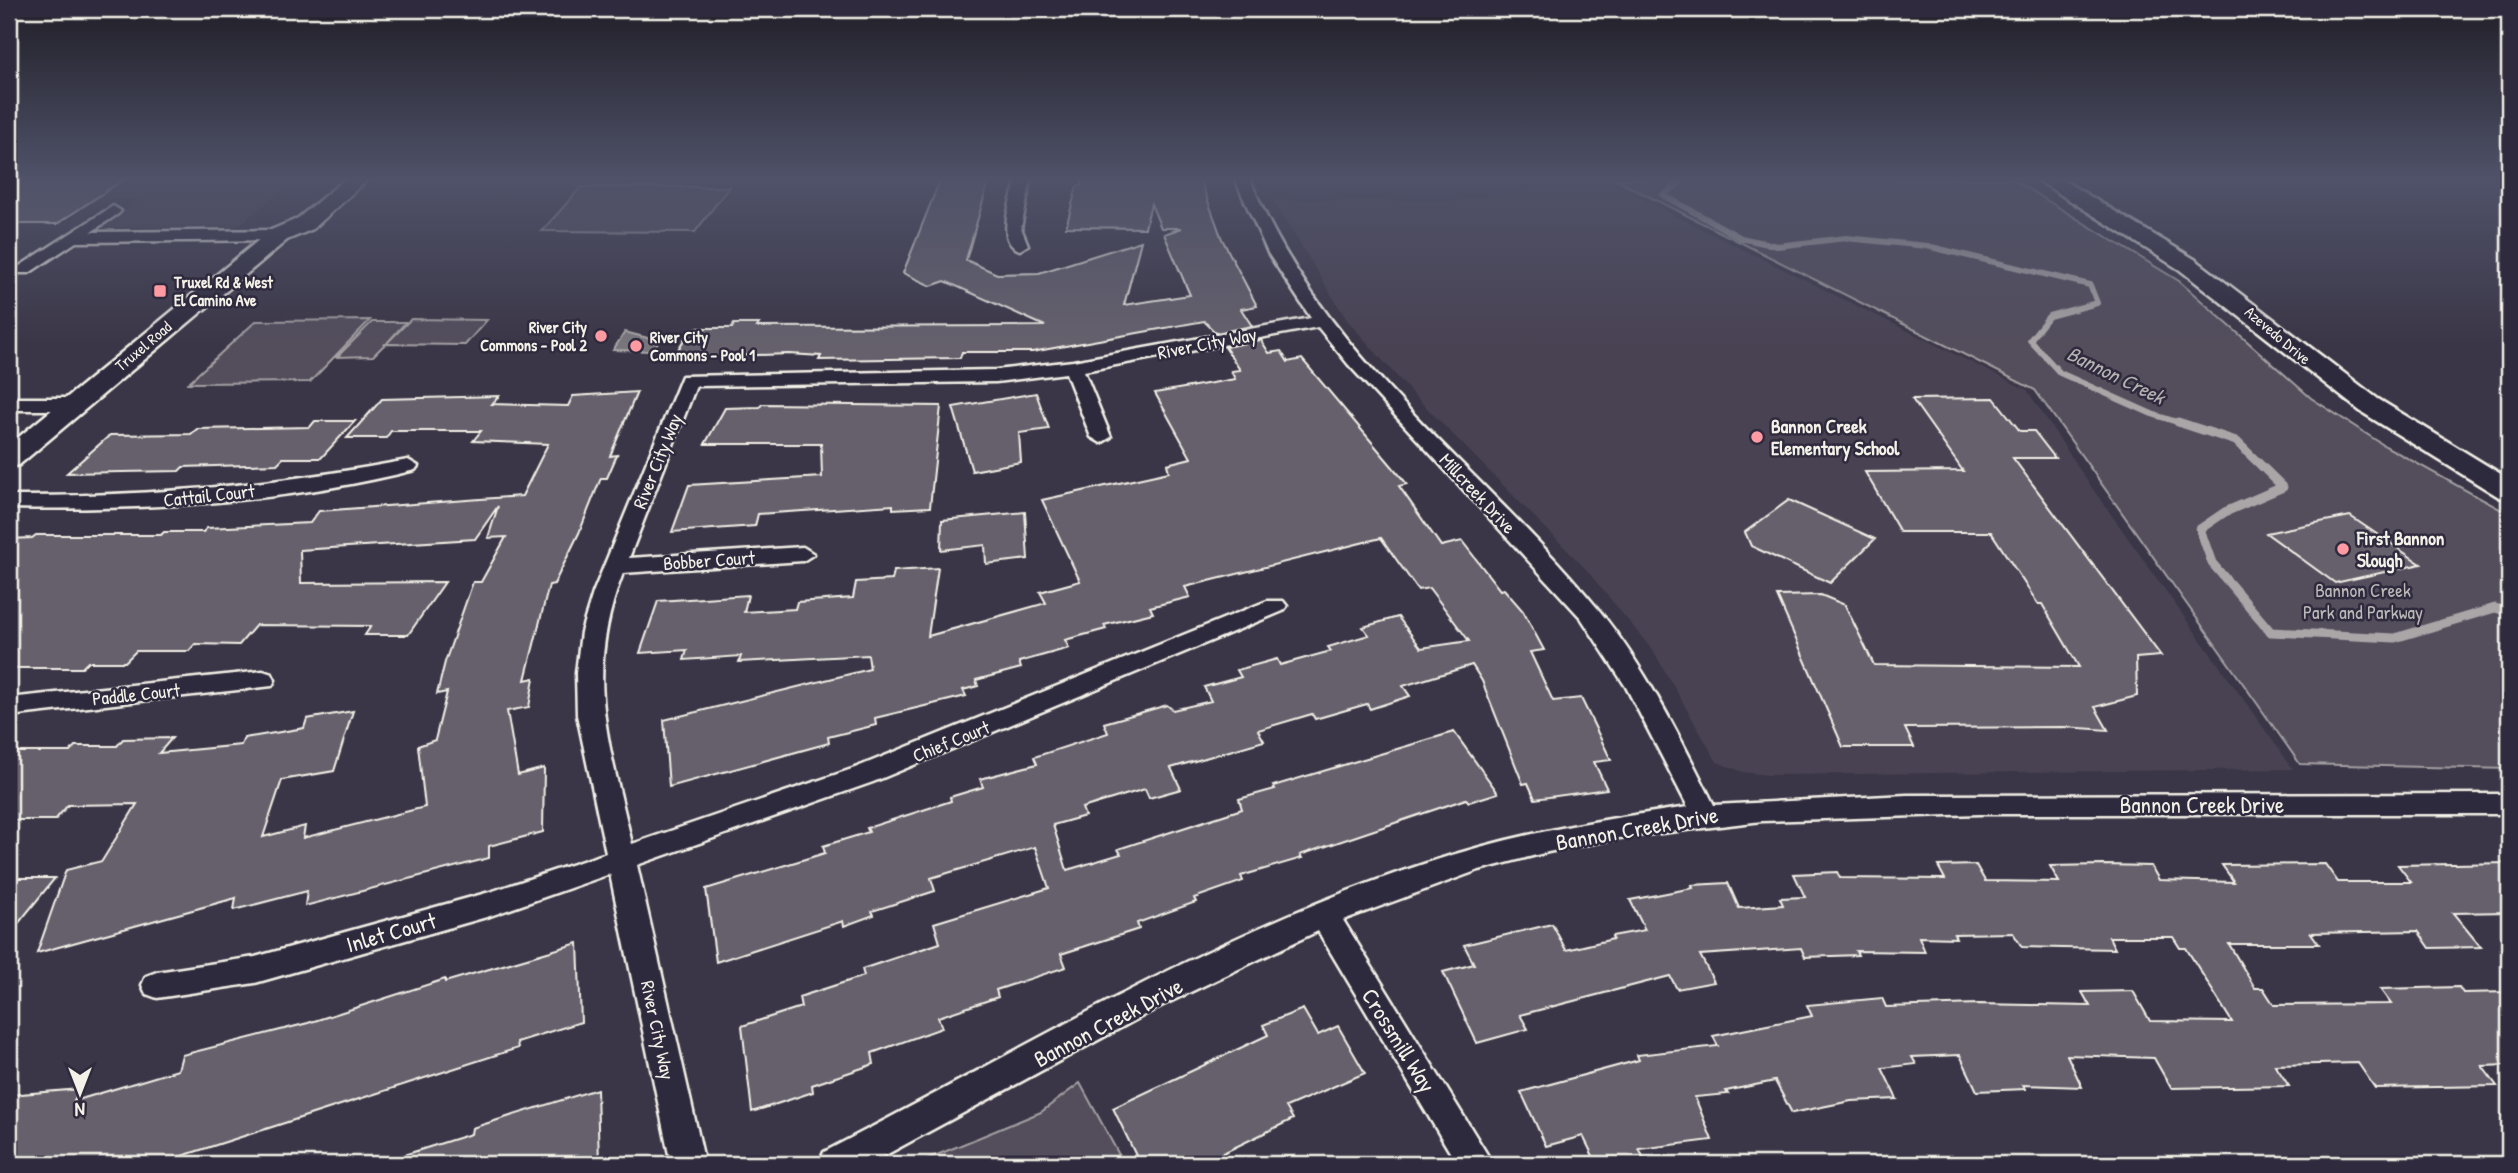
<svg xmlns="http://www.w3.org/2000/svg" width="2518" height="1173" font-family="'Patrick Hand',sans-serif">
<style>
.built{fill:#484352}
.green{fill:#534e5c;stroke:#a4a0a2;stroke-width:2}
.water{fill:#78747b;stroke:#aaa6a7;stroke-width:2}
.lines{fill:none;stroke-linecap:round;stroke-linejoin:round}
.stream-far1{stroke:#aaa6a7;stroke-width:6}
.stream{stroke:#aaa6a7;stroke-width:9}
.building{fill:#65616c;stroke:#f4f1e8;stroke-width:2}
.street-casing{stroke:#f4f1e8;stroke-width:5}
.secondary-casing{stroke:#f4f1e8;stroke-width:5}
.street{fill:#2f2a3d;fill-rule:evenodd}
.secondary{fill:#2f2a3d;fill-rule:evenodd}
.poi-dot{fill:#ff9aa2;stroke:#2f2a3d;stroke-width:2.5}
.labels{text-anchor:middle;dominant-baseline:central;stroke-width:5;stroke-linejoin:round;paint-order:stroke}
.far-poi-label{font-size:16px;font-weight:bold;fill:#f4f1e8;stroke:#2f2a3d;text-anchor:start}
.far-street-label{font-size:16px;fill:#f4f1e8;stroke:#2f2a3d}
.street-label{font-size:19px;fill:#f4f1e8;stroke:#2f2a3d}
.poi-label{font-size:19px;font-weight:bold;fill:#f4f1e8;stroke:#2f2a3d;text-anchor:start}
.park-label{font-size:19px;fill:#bcb8b7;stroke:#2f2a3d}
.water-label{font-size:21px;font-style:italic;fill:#b6b2b2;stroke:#2f2a3d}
.near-street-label{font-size:23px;fill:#f4f1e8;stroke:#2f2a3d}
</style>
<rect width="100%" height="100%" fill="#3b3647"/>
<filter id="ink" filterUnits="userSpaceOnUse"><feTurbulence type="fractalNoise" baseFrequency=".0143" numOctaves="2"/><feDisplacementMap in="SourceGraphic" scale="14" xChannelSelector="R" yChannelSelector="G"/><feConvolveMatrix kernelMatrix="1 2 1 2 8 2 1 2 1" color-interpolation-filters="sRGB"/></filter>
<g filter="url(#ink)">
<path class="built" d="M9 179H297L236 227 99 228 141 199H9Z
M1603 180 2027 390 2090 485 2293 769 1769 775 1743 772 1717 762 1654 652 1584 567 1409 390 1347 320 1273 200 1456 201Z"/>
<path class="green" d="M1614 179H2012L2179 281 2311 398 2385 446 2509 514V769L2300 764 2035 390Z
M581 187H729L695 232 542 231Z
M411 319 487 320 465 345 385 344 373 356 337 357 372 322H406L387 343Z
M370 320 310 382 188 383 256 321Z
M1080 1083 1124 1164H915L1041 1112Z"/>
<path class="water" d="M625 332 659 341 653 351 613 350Z"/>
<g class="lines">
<path class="stream-far1" d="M1685 179 1663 195 1741 238 1777 246 1846 238 1927 246 2090 285 2097 303 2049 316 2030 340 2060 373 2152 414 2183 424"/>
<path class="stream" d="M2178 422 2236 441 2283 487 2225 512 2200 529 2212 563 2271 632 2395 638 2495 608 2509 612"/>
</g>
<path class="building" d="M9 179H124L57 224H9Z
M1083 179H1200L1222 239 1257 306 1241 309 1252 326 1216 333 1204 321 1032 352H962L960 358 819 360 821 356 789 354 673 358 691 328H732L734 324H759L757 327 1045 326 945 281 931 286 903 273 940 180H989L966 260 997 274 1039 273 1141 241 1124 305 1190 295 1164 234 1182 228H1161L1151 204 1145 228 1066 227 1077 186H1081Z
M1261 340 1269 353 1281 351 1288 362 1302 359 1407 484 1399 486 1441 546 1462 541 1500 590 1504 589 1523 611 1544 650 1530 652 1553 701 1581 698 1611 760 1594 762 1607 789 1535 799 1528 783 1523 784 1482 681 1472 665 1403 686 1410 696 1370 709 1367 704 1315 719 1312 714 1258 730 1264 741 1171 768 1181 789 1149 798 1145 789 1082 808 1085 816 1053 825 1067 870 1121 854 1118 849 1242 809 1239 799 1275 789 1273 786 1454 732 1498 793 1469 802 1466 799 1300 855 1302 858 1241 876 1243 881 1194 898 1196 902 1137 923 1139 929 1061 954 1066 967 996 990 998 997 938 1017 942 1028 872 1053 874 1064 812 1085 813 1092 752 1112 742 1026 801 1007 799 997 864 976 862 969 940 943 934 923 1049 888 1035 847 931 878 935 891 872 911 874 915 844 926 843 921 716 962 706 889 825 853 823 846 869 832 867 828 951 801 950 797 983 787 980 779 1037 764 1034 757 1108 733 1104 723 1167 705 1173 710 1211 701 1204 687 1241 677 1237 670 1277 659 1280 665 1331 651 1328 647 1369 635 1363 627 1398 617 1421 648 1469 641 1429 588 1418 590 1381 538 1185 587 1190 597 1150 607 1153 613 1104 625 1106 629 1065 640 1069 648 1019 662 1021 668 976 680 978 686 963 690 966 696 875 718 876 725 828 737 829 743 669 787 664 720 870 669 868 655 739 662 741 656 684 660 687 650 640 653 658 601 748 595 744 612 795 609 797 602 853 598 856 582 892 580 894 571 938 568 928 636 1046 603 1040 592 1080 581 1042 500 1169 472 1167 464 1191 458 1155 393 1235 379 1231 371 1240 370 1225 347Z
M637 392 610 456 617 455 607 478H601L579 533 554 584 549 585 525 680 534 678 529 707 507 711 518 775 544 768 543 832 489 846V858L305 906 307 891 234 910 236 898 37 953 66 870 102 861 137 804 68 805 55 820H9V752H70L75 746H117L123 739 172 738 159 753 241 745 244 738 304 728 307 719 353 711 334 771 282 780 263 837 305 826 303 838 425 807 418 746 435 740 447 692 437 694 445 662 473 582H481L506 537 488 538 498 506 475 539 300 550 301 583 445 582 408 635H365L371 626 256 625 239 645 195 644 189 651H136L125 662H88L82 668H9V539L32 538 36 535H161L164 532H203L207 528 310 523 319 511 522 496 548 444 473 441 481 431H391L386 438H347L382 399 499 396 492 404 568 406 573 396Z
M1036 393 1049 429 1019 433 1021 462 972 471 953 407Z
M1994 398 2020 431H2034L2055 458H2013L2161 656 2136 658 2137 696 2095 707 2108 730 2064 727 1905 728 1914 747H1843L1777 596 1821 595 1845 605 1874 665 2079 667 2042 604H2038L1991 532H1900L1865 472 1963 471 1912 399Z
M762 404 941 406 930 507 893 509V505L758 514 755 526 672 532 689 485 822 477 821 444H705L725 408 760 407Z
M315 421H355L321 458H283L277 464 183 467 179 471 67 473 110 435 191 434 197 429 310 427Z
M1789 500 1875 539 1830 583 1751 546 1745 532Z
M1025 512 1028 559 986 564 985 545 941 550 942 520Z
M2350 516 2421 564 2335 583 2266 533Z
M2509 863V912L2453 913 2481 947 2430 948 2418 931 2311 933 2319 944H2229L2255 988H2263L2274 1005 2391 1004 2380 989 2459 987 2463 993 2509 992V1065L2482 1066 2497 1086 2375 1088 2358 1063 2275 1065 2289 1086 2171 1088 2154 1058 2067 1055 2082 1087 2023 1085 2025 1089 1977 1091 1960 1055 1912 1057 1916 1064 1882 1068 1897 1099 1851 1101 1792 1113 1775 1081 1726 1091 1728 1094 1695 1097 1712 1140 1639 1149 1647 1164H1597L1583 1136 1546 1146 1521 1092 1639 1060 1637 1055 1718 1046 1713 1036 1812 1016 1807 1005 1882 998 1886 1007 1978 1004 2090 1006 2082 992 2133 991 2150 1021 2232 1022 2186 948H2180L2173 937H2109L2115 949 2062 948 2022 947 2013 933 1954 934 1956 938 1919 937 1925 952 1856 951 1858 955 1805 957 1801 948 1700 955 1714 982 1677 989 1670 976 1520 1015 1528 1029 1477 1043 1443 972 1474 964 1464 945 1552 924 1566 950 1613 939 1612 936 1645 930 1630 900 1693 888 1692 885 1728 883 1739 908 1783 905 1780 898 1805 897 1794 874 1837 872 1840 878 1945 879 1938 866 1976 865 1985 881 2059 882 2050 866 2104 865 2151 866 2159 880 2234 882 2222 865 2325 864 2338 882H2411L2398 865Z
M9 878H55L9 935Z
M578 943 581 1022 517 1042 518 1048 157 1164H9V1095L81 1089 74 1101 178 1070 182 1055 308 1023 445 979V982Z
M1303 1009 1318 1035 1338 1026 1365 1073 1286 1107 1293 1119 1217 1156 1222 1164H1140L1113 1108 1268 1035 1263 1025Z
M597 1089 599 1164H392L391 1159 471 1134 472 1128Z"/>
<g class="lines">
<defs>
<path id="street" d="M1017 179H1031L1021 228 1028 245 1020 250C994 243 1012 197 1017 179Z
M1235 179H1250C1319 355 1482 467 1598 609 1646 668 1680 737 1714 805L1907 795 2509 794V814H1979L1762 821 1619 838 1548 852 1479 870 1343 920 1493 1164H1457L1318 931 1161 1006 869 1164H819L824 1152C1037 1043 1248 911 1480 847 1549 828 1618 817 1688 807L1626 687 1581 618 1348 364 1318 327 1084 371 1111 437 1101 443 1091 437 1066 373 996 382 696 386 629 558 803 547 814 554 803 561 623 573C583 676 609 741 632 844L855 768 1267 601H1283L1287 606 1283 611 873 782 637 865 705 1164H671L610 874 490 916 255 983 157 998 146 994 142 985 146 976 157 972 255 957 490 892 606 853 577 715 576 673 581 632 593 593 682 376 996 370 1073 361 1311 318 1268 253Z
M113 206 121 211 118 214 91 232 279 230 287 235 279 240 76 242 29 273H17L15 269Z
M9 398H75L85 404 75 410H9Z
M408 460 418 466 415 470C284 503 143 511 9 508V496C144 497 276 485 408 460Z
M263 671 272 674 275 680 272 686 9 716V698Z"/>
<path id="secondary" d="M345 179H368L313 229 287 240 19 465 9 467V445L271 230 297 219Z
M2036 179H2061L2196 260 2378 399 2509 479V500L2499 497 2360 411 2180 270Z"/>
</defs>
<use href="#street" class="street-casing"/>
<use href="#secondary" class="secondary-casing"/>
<use href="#street" class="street"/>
<use href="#secondary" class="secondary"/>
</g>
</g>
<linearGradient id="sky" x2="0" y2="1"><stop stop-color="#201e27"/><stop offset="0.52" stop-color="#4f5269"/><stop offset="1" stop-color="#4f5269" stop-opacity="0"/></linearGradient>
<rect width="2518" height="344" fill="url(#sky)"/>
<g class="poi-dot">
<rect x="153" y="284" width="14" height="14" rx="3.5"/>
<circle cx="601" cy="336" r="7"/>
<circle cx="636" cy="346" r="7"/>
<circle cx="1757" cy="437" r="7"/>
<circle cx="2343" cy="549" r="7"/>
</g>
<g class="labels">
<g class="far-poi-label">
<text x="174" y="282">Truxel Rd &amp; West<tspan x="174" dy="18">El Camino Ave</tspan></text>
<text x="587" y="327" text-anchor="end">River City<tspan x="587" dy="18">Commons - Pool 2</tspan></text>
<text x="650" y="337">River City<tspan x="650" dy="18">Commons - Pool 1</tspan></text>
</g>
<g class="far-street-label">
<text transform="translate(2278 335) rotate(40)">Azevedo Drive</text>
<text transform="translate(143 346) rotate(-40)">Truxel Road</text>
</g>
<g class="street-label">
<text transform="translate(1207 343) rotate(-11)">River City Way</text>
<text transform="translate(657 461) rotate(-68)">River City Way</text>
<text transform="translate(1478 493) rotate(47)">Millcreek Drive</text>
<text transform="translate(209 495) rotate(-6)">Cattail Court</text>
<text transform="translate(709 560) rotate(-4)">Bobber Court</text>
<text transform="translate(136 694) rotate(-6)">Paddle Court</text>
<text transform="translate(951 741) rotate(-22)">Chief Court</text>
<text transform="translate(658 1030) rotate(78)">River City Way</text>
</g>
<g class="poi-label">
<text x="1771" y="426">Bannon Creek<tspan x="1771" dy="22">Elementary School</tspan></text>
<text x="2357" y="538">First Bannon<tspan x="2357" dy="22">Slough</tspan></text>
</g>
<g class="park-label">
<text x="2363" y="590">Bannon Creek<tspan x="2363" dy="22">Park and Parkway</tspan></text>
</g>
<g class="water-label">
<text transform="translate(2116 375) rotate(26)">Bannon Creek</text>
</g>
<g class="near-street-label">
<text x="2202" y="804">Bannon Creek Drive</text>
<text transform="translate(1637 828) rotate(-10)">Bannon Creek Drive</text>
<text transform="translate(391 932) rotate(-16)">Inlet Court</text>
<text transform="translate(1108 1022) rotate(-28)">Bannon Creek Drive</text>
<text transform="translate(1399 1040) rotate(58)">Crossmill Way</text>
</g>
</g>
<rect width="2518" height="1173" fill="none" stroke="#2f2a3d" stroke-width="35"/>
<rect x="18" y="18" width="2483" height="1138" fill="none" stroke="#f4f1e8" stroke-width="2.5" filter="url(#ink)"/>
<g transform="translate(80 1093) rotate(180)" stroke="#2f2a3d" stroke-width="5" paint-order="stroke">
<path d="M0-5L12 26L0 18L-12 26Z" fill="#f4f1e8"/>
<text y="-10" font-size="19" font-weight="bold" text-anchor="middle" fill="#f4f1e8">N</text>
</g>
</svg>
